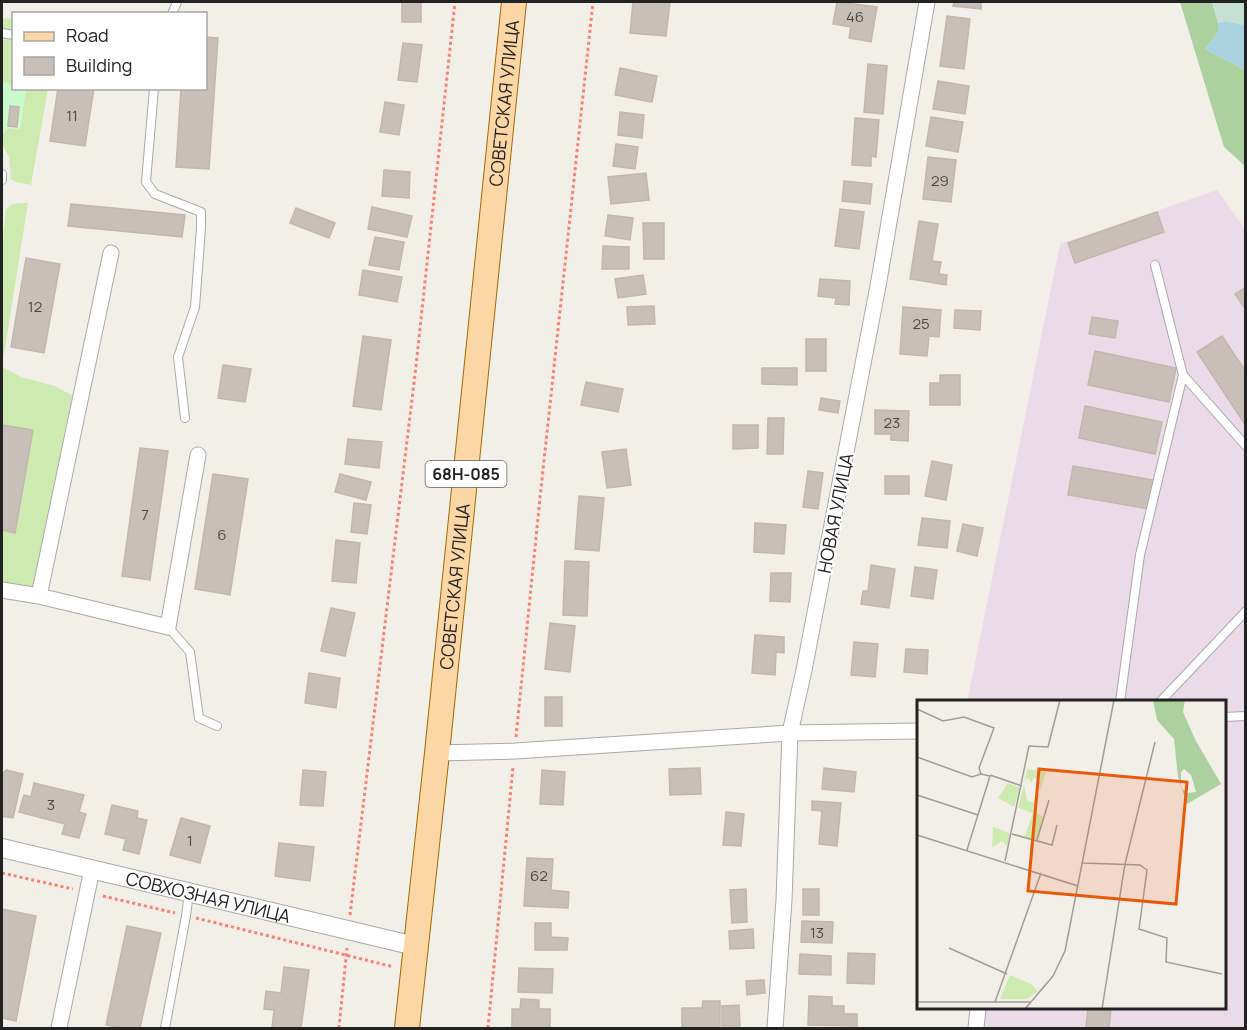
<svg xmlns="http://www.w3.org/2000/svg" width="1247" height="1030" font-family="Manrope,sans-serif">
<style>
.industrial{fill:#ebdbe8}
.grass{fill:#cdebb0}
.forest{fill:#add19e}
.wetland{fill:#c6e0d4}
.park{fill:#c8facc}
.water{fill:#aad3df}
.building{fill:#c7bfb8;stroke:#c4b6ab;stroke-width:1.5}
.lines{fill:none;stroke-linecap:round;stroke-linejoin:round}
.service-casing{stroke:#a9a9a9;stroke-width:10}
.minor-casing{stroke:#a9a9a9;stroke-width:17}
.tertiary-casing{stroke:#a9a9a9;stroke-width:20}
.primary-casing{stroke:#a06b00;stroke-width:26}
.path{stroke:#fa8072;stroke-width:3;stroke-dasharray:3 3;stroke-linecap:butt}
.service{stroke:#fff;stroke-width:8}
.minor{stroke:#fff;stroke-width:15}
.tertiary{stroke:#fff;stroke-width:18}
.primary{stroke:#fcd6a4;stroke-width:24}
.labels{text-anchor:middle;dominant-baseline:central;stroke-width:4.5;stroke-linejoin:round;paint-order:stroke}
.number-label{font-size:15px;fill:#4b4948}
.shield{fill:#fff;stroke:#646464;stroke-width:1.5}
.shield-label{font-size:16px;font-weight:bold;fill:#222}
.street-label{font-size:18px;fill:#222;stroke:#fff}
.inset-road{fill:none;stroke:#9f9d99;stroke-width:1.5}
.view{fill:#e8590c;fill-opacity:0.15;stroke:#e8590c;stroke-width:3}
.inset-edge{fill:none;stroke:#222;stroke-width:3}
</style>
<rect width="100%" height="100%" fill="#f2efe9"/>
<path class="industrial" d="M1217 190 1246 230 1245 1028H972L973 1008H1224V702H967L1060 244Z"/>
<path class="grass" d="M2 18 13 19V84L2 83Z
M26 89H48L31 185 16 182 11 179 9 157 2 144V135L8 128 20 129Z
M20 203H28L2 367 21 377 55 386 73 396 34 590 2 585V247L6 210 12 204Z"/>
<path class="forest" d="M1180 2H1212L1218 23V33L1205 49 1245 70V166L1224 147Z"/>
<path class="wetland" d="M1212 2H1245V25L1225 21 1218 23Z"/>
<path class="park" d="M2 83 13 84 14 88 26 89 20 129 8 128 2 135Z"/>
<path class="water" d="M1225 21 1245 25V70L1205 49 1218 33V23Z"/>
<path class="building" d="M402 2H421V22H402Z
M633 2H670L666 36 630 33Z
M837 2 877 7 871 42 849 38 851 27 833 24Z
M954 2H981V9L953 6Z
M947 16 970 19 964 69 940 66Z
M206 37 218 38 209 169 176 167 181 88H206Z
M403 43 422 45 417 82 398 80Z
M868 64 887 66 883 114 864 112Z
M620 68 657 76 652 102 615 95Z
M938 81 969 86 965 114 933 109Z
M58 88H94L85 146 50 141Z
M385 102 404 105 399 135 380 132Z
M10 106 19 107 17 127 8 126Z
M620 112 644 115 642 138 618 135Z
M931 117 963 122 958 152 926 146Z
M855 118 879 120 876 157 871 156V166L852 165Z
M616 144 638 147 635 169 613 166Z
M928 157 956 160 951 202 923 199Z
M384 170 410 172 409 198 382 196Z
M646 173 649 200 611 204 608 177Z
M844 181 872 184 870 204 842 201Z
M71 204 185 215 182 237 68 226Z
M372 207 412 216 407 237 368 229Z
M296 208 335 223 329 238 290 223Z
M840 209 864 212 859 249 835 246Z
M1157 212 1164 232 1075 263 1068 243Z
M608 215 633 218 630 240 605 236Z
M919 221 938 224 932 261 941 262 939 274 947 275 946 285 910 279Z
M643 223H664V259H644Z
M375 237 404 242 399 270 369 265Z
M603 246 629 247V269H602Z
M26 258 60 264 44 353 11 347Z
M363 270 402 277 397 302 359 295Z
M643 275 646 294 618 298 615 279Z
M820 279 850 281 849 305 835 304 836 298 818 296Z
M1246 287V310L1235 294Z
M654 306 655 324 628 325 627 307Z
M903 307 941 310 939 337 929 336 927 356 900 354Z
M955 310 981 311 980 330 954 328Z
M1092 317 1118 321 1115 338 1089 334Z
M363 336 391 340 381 410 353 406Z
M1222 336 1246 372V426L1197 352Z
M806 339H826V371H806Z
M1095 351 1176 368 1169 402 1088 385Z
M223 365 251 369 245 402 218 398Z
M762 368H797V385L762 384Z
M940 375H960V405H930V383H940Z
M586 382 623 389 618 412 581 405Z
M821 398 840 401 838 413 819 410Z
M1085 406 1162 422 1155 454 1079 438Z
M875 410 909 411 908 441 891 440V434H875Z
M768 418H784L783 454H767Z
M2 425 33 430 15 533 2 530Z
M733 425H758V448L733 449Z
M348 439 382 442 379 468 345 464Z
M140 448 168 451 150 580 122 576Z
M626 449 631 485 607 488 602 452Z
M932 461 952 465 946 500 925 496Z
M1073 466 1154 480 1149 509 1068 495Z
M808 471 823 473 818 509 803 507Z
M213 474 248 479 230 595 195 589Z
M340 474 371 482 366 500 335 492Z
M885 476H909V494H885Z
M579 496 604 498 599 551 575 549Z
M354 503 371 505 367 534 351 532Z
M922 518 950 521 947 548 918 545Z
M755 523 786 525 784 554 754 552Z
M963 524 983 528 977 556 957 551Z
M336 540 360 543 356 583 332 581Z
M565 561 589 562 587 616 563 615Z
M871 565 895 569 889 608 861 604 863 591H868Z
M915 567 937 570 933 599 911 596Z
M771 573H791L790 602 770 601Z
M331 608 355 613 345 656 321 651Z
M550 623 575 626 570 672 545 669Z
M755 635 784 637V653L776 652 775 675 752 673Z
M854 642 878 644 875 677 851 675Z
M906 649 928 650 927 674 904 672Z
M309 673 340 678 336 708 305 703Z
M545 697H562V726H545Z
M700 768 701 794 670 795 669 769Z
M824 768 856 772 854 792 822 789Z
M6 770 23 774 13 818 2 816V774Z
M303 770 326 772 323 806 300 805Z
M542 770 565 772 563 805 540 804Z
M34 783 84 795 79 812 86 814 79 838 62 834 65 824 19 812 24 795 31 797Z
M812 801 841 803 837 846 819 844 822 811 812 810Z
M112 805 138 811 137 818 147 820 139 854 123 850 126 839 105 834Z
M726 812 744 814 741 846 723 845Z
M181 818 210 826 200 863 170 855Z
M279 843 314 847 310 881 275 876Z
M527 858 553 859 551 890 569 892 568 908 524 906Z
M746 889 747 922 732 923 730 890Z
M803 889H819V915H803Z
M2 909 36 916 16 1021 2 1018Z
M802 921 833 922 832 943 801 942Z
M535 923H551V937L568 938 567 950H535Z
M127 926 161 933 140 1028H122L106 1025Z
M753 929 754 948 730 949 729 931Z
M848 953 875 954 874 984 847 983Z
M800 954 831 956V975L799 974Z
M284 967 309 970 301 1028H272L274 1010 264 1009 266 991 281 993Z
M519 968 553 969 552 993 518 992Z
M764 980 765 993 747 995 746 981Z
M809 996 832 997V1006H844V1014H857V1026L808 1025Z
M521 999 539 1000V1009H550V1028H512V1009H520Z
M703 1001H720V1028H682V1008H702Z
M739 1005 740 1026H722V1006Z
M1088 1008H1111L1109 1028H1086Z"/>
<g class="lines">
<defs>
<path id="service" d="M172 14 177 2
M2 33 14 35
M154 88 146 182 155 194 201 212V228L195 307 178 357 185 418
M2 174V180
M1183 375 1246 446
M168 627 190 652 199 718 217 726
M1120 702 1140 555 1183 375 1155 265
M1160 702 1246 611
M1224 717 1246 716
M165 1028 186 916 189 892"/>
<path id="minor" d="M2 590 39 596 168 627 198 455
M39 596 111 253
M437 753 515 751 790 733 918 731
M59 1028 92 869
M775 1028 784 900 790 733 804 670 878 286 927 2
M976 1028 978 1008"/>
<g id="tertiary">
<path id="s1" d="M2 848 415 946"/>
</g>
<g id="primary">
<path id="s2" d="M407 1028 437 753 514 2"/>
</g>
</defs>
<use href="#service" class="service-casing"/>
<use href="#minor" class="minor-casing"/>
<use href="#tertiary" class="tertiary-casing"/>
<use href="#primary" class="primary-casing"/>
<path class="path" d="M516 737 540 498 593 2
M2 873 73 889
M103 896 175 913
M350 915 416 366 455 2
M196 918 394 967
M339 1028 347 948
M488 1028 513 767"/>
<use href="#service" class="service"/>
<use href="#minor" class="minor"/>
<use href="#tertiary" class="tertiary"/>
<use href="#primary" class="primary"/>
</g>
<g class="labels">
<g class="number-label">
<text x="855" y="16">46</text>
<text x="72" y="115">11</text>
<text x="940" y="180">29</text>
<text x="35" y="306">12</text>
<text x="921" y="323">25</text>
<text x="892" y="422">23</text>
<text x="145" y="514">7</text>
<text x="222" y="534">6</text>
<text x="51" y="804">3</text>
<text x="190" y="840">1</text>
<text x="539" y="875">62</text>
<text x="817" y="932">13</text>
</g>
<rect class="shield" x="425.5" y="461" width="81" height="26" rx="4.5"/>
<g class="shield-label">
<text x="466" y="474">68Н-085</text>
</g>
<g class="street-label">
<text stroke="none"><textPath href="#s2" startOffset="930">СОВЕТСКАЯ УЛИЦА</textPath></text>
<text transform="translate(835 513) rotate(-79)">НОВАЯ УЛИЦА</text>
<text stroke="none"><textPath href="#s2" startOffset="444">СОВЕТСКАЯ УЛИЦА</textPath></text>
<text stroke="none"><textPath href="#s1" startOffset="212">СОВХОЗНАЯ УЛИЦА</textPath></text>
</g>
</g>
<g transform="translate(917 700)">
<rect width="309" height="309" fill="#f2efe9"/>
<path d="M110 69 129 72 123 91 120 85 124 79 116 78 115 83 111 78 108 81ZM91 83 103 88 97 107 81 98ZM107 84 110 101 118 103 123 93 118 112 126 117 120 139 107 137 116 113 101 108ZM76 127 93 133 90 146 85 141 75 148ZM93 275 114 284 121 291 110 299H83Z" fill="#cdebb0"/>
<path d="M236 0H268L266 12 279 41 304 84 270 104 261 77 257 39 240 20ZM267 69 274 75 279 92 271 93 264 88V72Z" fill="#add19e" fill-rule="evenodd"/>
<path class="inset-road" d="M0 9 26 21 47 17 77 28 62 68 64 74M0 57 55 77 64 74 73 76 50 150M73 75 105 86M0 95 61 115M95 134 135 145 140 125M0 135 161 186M120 140 132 100M88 161 112 46 131 47 143 0M166 163 223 165 230 170 222 229 250 238 249 262 305 274M32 248 90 274M0 302H113M78 302 124 173M108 309 136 276 148 251 197 0M185 309 208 164 238 42"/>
<path class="view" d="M122 69 270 82 259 204 111 191Z"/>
<rect width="309" height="309" class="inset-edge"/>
</g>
<rect width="1247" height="1030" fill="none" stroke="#222222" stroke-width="6"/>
<rect x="12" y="12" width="195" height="78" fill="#ffffff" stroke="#a7a7a7" stroke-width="1.5"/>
<rect x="24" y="32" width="30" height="9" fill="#fcd6a4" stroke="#a7a7a7" stroke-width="1.5"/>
<text x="66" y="42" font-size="18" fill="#222222">Road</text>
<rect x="24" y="57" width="30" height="18" fill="#c7bfb8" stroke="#a7a7a7" stroke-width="1.5"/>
<text x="66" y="72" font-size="18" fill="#222222">Building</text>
</svg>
